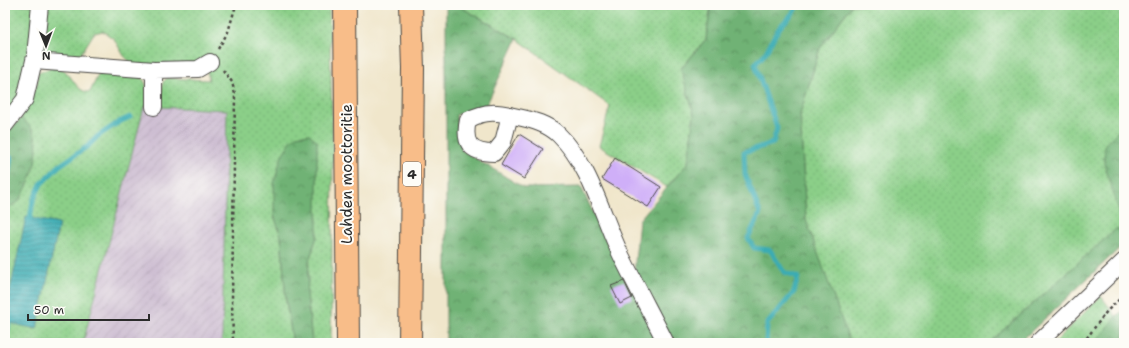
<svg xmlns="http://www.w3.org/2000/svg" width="1129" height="348" font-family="'Shantell Sans',sans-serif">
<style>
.industrial{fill:url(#industrial-furrows)}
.grass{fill:url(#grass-dots);stroke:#5b7d5a}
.forest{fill:url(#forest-crowns);stroke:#4e6e50}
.water{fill:url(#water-rules);stroke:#326c6f}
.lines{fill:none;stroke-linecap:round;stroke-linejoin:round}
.stream{stroke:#3aacb3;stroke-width:5}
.building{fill:#cfaff8}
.minor-casing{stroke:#494743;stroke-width:18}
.highway-casing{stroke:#494743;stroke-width:24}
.path{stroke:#494743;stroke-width:2.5;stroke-dasharray:3 3;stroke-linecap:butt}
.minor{stroke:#fff;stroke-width:16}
.highway{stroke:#f8bd89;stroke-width:22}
.labels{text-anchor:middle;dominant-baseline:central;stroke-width:4;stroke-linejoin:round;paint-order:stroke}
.shield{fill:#fdfcf7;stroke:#6a6a68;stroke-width:1}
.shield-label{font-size:14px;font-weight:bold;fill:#2b2b2b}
.street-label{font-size:15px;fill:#2b2b2b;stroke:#fdfcf7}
</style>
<defs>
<pattern id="industrial-furrows" width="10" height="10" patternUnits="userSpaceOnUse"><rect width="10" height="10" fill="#cdbed2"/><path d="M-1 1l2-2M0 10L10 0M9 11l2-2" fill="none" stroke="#b0a3b4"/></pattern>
<pattern id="grass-dots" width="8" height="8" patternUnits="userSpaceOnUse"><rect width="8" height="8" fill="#8bcf88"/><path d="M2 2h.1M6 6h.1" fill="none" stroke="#78b276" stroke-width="1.8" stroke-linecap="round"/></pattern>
<pattern id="forest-crowns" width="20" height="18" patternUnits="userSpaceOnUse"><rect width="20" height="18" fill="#70b274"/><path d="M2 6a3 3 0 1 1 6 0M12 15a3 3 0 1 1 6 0" fill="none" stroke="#5c915f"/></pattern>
<pattern id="water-rules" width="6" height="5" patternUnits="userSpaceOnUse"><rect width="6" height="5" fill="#3aacb3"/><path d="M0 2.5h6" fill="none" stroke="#318c92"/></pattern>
</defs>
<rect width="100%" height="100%" fill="#fdfcf7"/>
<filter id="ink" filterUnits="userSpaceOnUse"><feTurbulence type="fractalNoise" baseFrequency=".025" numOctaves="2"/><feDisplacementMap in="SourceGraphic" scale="8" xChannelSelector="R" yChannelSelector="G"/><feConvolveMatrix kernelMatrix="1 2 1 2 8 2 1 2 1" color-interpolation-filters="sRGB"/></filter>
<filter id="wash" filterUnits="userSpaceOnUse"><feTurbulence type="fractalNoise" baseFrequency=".012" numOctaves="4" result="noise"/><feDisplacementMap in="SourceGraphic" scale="16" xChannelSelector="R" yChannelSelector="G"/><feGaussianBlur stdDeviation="0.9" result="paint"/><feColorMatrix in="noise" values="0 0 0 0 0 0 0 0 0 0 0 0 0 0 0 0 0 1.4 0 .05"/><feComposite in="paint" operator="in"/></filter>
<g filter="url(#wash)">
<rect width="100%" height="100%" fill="#f0e6cb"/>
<path class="industrial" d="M144 107 227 109 222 343H83Z"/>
<path class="grass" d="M5 5H34L29 56 20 96 5 115Z
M46 5H329L333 155 331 343H312L307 294 309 261 317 236 309 134 296 136 291 141 274 215 281 236 286 301 293 343H222L227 110 160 107 163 82 167 78 209 80 205 62 134 66 124 56 114 39 103 31 94 33 81 54 76 59 48 56 43 53 42 45Z
M457 5H711L706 39 681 69 694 114 688 163 667 187 599 146 610 106 517 39Z
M852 5H1124V125L1105 144 1121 218 1124 220V233L1117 229 989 343H850L847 340 806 220 800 114 820 48Z
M50 68C53 68 57 68 60 68 73 73 75 93 90 92L99 73 141 77C149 84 147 97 147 107H144L83 343H5V207L8 208 33 131 21 118 37 84 38 73Z
M1101 296 1116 316 1095 343H1054Z"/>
<path class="forest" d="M446 5H457L517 39 487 104 456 115 462 150 524 188 581 187 632 294 639 220 688 163 694 114 681 69 706 39 711 5H852L820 48 800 114 806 220 850 343H446Z
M21 118C25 122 31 126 33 131 43 151 31 182 20 199 18 203 12 205 8 208L5 207V135Z
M1124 125V220L1121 218 1104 163 1105 144Z
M309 134 317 141V236L309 261 307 294 312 343H293L286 301 281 236 274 215V183L282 155 291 141 296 136Z
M1117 228 1124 233V244L1019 343H989Z
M1124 310V343H1095L1116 316Z"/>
<path class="water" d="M26 217 59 224 37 329 5 322V313Z"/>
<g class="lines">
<path class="stream" d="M5 26V27
M5 192 11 157
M29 224 33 201 41 184 59 166 88 146 98 136 119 122 130 117
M5 343 10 317
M766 343 767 324 794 292 798 277 784 272 770 250 754 248 748 238 760 213 745 174 744 152 773 143 777 128 755 64C770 51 768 45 778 30 783 21 794 16 797 5"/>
</g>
<g id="blocks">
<path class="building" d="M519 134 543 149 524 179 501 165Z
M615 158 661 187 648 207 602 179Z
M624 281 632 298 620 304 611 286Z"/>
</g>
</g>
<g filter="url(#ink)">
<use href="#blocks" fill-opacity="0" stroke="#494743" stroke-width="1"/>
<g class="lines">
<defs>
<path id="minor" d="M34 61 154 70 198 69 210 62
M154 107V70
M510 115 503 142 494 153C470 153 463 143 468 120 486 110 498 112 518 117 532 120 548 124 559 135 590 165 602 215 620 253 635 284 651 313 666 343
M5 125 25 99 35 56 40 5
M1038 343 1124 261"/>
<path id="highway" d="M345 5 348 343
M410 343 413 69 411 5"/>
</defs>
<use href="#minor" class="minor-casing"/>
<use href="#highway" class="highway-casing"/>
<path class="path" d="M218 49 228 32 236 5
M223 70 232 82 235 94 232 299 233 343
M1083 343 1107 311 1124 295"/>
<use href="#minor" class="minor"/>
<use href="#highway" class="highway"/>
</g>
</g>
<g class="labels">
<rect class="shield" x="403" y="162" width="18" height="24" rx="3"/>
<g class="shield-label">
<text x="412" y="174">4</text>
</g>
<g class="street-label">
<text transform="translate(347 174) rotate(-90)">Lahden moottoritie</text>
</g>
</g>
<rect width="1129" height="348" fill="none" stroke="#fdfcf7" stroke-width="20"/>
<g transform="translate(46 46) rotate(179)" stroke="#fdfcf7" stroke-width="3" paint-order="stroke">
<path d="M0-3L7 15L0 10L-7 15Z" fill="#2b2b2b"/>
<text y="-6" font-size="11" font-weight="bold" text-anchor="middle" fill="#2b2b2b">N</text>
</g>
<path d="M28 314v6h121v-6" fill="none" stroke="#2b2b2b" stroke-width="2"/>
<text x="34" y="314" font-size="12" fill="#2b2b2b" stroke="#fdfcf7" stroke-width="3" paint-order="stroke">50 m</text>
</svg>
